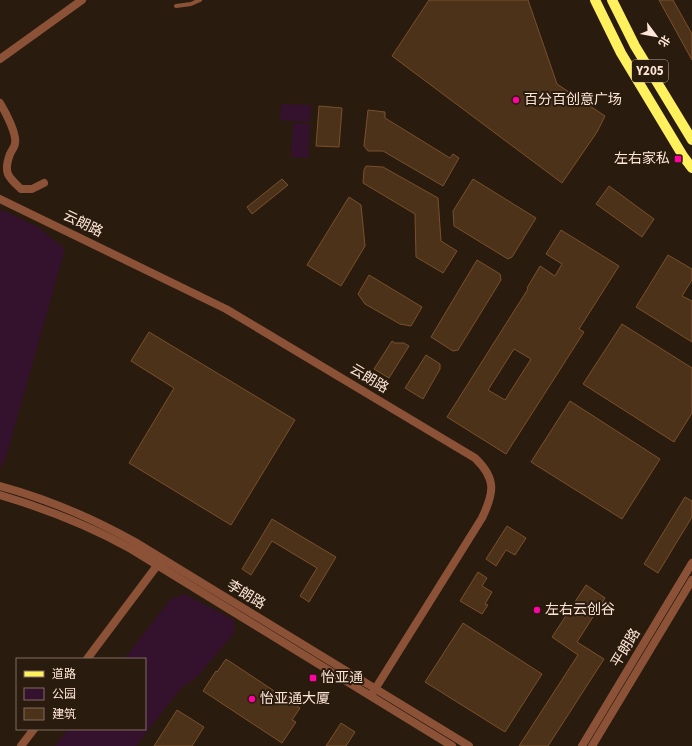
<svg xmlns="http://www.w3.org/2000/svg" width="692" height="746" font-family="'Source Sans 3','Noto Sans SC',sans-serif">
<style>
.green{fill:#34112c}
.building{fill:#4c3219;stroke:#7a502a;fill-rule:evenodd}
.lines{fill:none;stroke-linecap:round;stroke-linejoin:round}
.service{stroke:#8c5237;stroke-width:4}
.minor{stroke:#8c5237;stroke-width:8}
.tertiary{stroke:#8c5237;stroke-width:8}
.primary{stroke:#fff05e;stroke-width:10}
.poi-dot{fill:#ff03a0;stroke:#2a1b0f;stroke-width:1.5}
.labels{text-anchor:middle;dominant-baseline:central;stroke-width:4;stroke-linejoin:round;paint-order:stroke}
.shield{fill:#2a1b0f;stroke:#bfaa9b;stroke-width:1}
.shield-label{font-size:13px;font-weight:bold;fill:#ffe7d7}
.poi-label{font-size:14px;fill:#ffe7d7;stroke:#2a1b0f;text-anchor:start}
.street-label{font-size:14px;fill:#ffe7d7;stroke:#2a1b0f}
</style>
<rect width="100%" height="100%" fill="#2a1b0f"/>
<path class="green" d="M281 104 311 105 310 122 280 120Z
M293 123 310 124 308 158 291 157Z
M0 209 38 227 65 249 6 457 0 469Z
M185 594 234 620V633L196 678 181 688 136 746H55L68 729H145V659H124L171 599Z"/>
<path class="building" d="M429 0H528L557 84 605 116 597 132 562 183 392 56Z
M659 0H673L692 34V60Z
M319 106 342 108 339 147 316 146Z
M368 110 385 112V118L450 158 453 154 459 158 443 186 383 151H368L364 146Z
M366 166 383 167 438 198 441 241 457 251 443 273 416 257 415 214 363 183 364 170Z
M282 179 288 185 252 214 247 207Z
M473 179 536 218 512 257 508 259 454 226 453 211Z
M609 186 654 219 642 237 596 204Z
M349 197 361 205 365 246 341 286 307 265Z
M561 230 619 266 579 329 584 332 506 454 447 417 528 289 527 288 540 266 555 276 562 264 546 254ZM514 349 531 359 505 400 488 390Z
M668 255 692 269V280L682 296 692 301V342L636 307Z
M477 260 500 274 501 280 458 350 453 351 431 337Z
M369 275 422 307 411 326 400 324 365 304 358 294Z
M622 324 692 368V413L674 442 583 384Z
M149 332 295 420 231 525 129 463 174 388 131 361Z
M392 341 395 343H404L409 346 389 378 374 369Z
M426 355 440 364V369L423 399 405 388Z
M570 401 660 459 622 519 531 462Z
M685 497 692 501V517L658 573 644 564Z
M272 519 336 557 309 602 300 596 317 568 272 541 251 575 242 569Z
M507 526 526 538 515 555 506 550 496 566 486 559Z
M478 572 487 578 482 586 492 592 485 604 488 605 482 614 460 601Z
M586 585 605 598 577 642 604 659 548 746H519L578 655 552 637Z
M463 623 542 674 505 732 425 682Z
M226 659 300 708 292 720 296 722 282 743 203 691 216 671 217 672Z
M177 710 204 727 192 746H154Z
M341 723 355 732 346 746H326Z"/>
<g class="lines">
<path class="service" d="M176 6 191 4 200 0"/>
<path class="minor" d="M0 103C5 111 17 134 15 143 15 147 11 151 10 154 3 173 8 177 21 189H32L44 183
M0 199 226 309 475 458C497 479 494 493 482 518L372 694
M87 659 162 559
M21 746 34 729
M582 746 692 563
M592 746 692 580"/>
<path class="tertiary" d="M0 59 82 0
M0 486C48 499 92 518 135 542L469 746
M0 495C47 509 88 525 131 549L452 746"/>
<path class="primary" d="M595 0 621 53 683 156 692 168
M612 0 635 46 692 140"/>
</g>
<g class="poi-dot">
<circle cx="516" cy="100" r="4"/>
<rect x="674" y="155" width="8" height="8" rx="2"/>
<circle cx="537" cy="610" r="4"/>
<rect x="309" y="674" width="8" height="8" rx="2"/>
<circle cx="252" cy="699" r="4"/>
</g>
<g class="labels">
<rect class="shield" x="632" y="60" width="36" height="22" rx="3"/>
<g class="shield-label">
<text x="650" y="71">Y205</text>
</g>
<g class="poi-label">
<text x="524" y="100">百分百创意广场</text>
<text x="670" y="159" text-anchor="end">左右家私</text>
<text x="545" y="610">左右云创谷</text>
<text x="321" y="678">怡亚通</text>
<text x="260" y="699">怡亚通大厦</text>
</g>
<g class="street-label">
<text transform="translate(83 224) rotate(26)">云朗路</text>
<text transform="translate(369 379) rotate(31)">云朗路</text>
<text transform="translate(246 595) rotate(31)">李朗路</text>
<text transform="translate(626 648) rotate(-59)">平朗路</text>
</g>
</g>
<rect x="16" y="658" width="130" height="72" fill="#2a1b0f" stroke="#7f6d5f"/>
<rect x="24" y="671" width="20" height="6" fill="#fff05e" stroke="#7f6d5f"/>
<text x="52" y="678" font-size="12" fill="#ffe7d7">道路</text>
<rect x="24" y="688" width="20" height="12" fill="#34112c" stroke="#7f6d5f"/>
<text x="52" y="698" font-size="12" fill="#ffe7d7">公园</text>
<rect x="24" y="708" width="20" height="12" fill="#4c3219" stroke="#7f6d5f"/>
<text x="52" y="718" font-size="12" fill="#ffe7d7">建筑</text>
<g transform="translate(656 36) rotate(122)" stroke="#2a1b0f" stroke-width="3" paint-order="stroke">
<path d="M0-3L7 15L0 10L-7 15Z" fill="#ffe7d7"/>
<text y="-6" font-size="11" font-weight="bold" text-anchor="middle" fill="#ffe7d7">北</text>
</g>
</svg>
